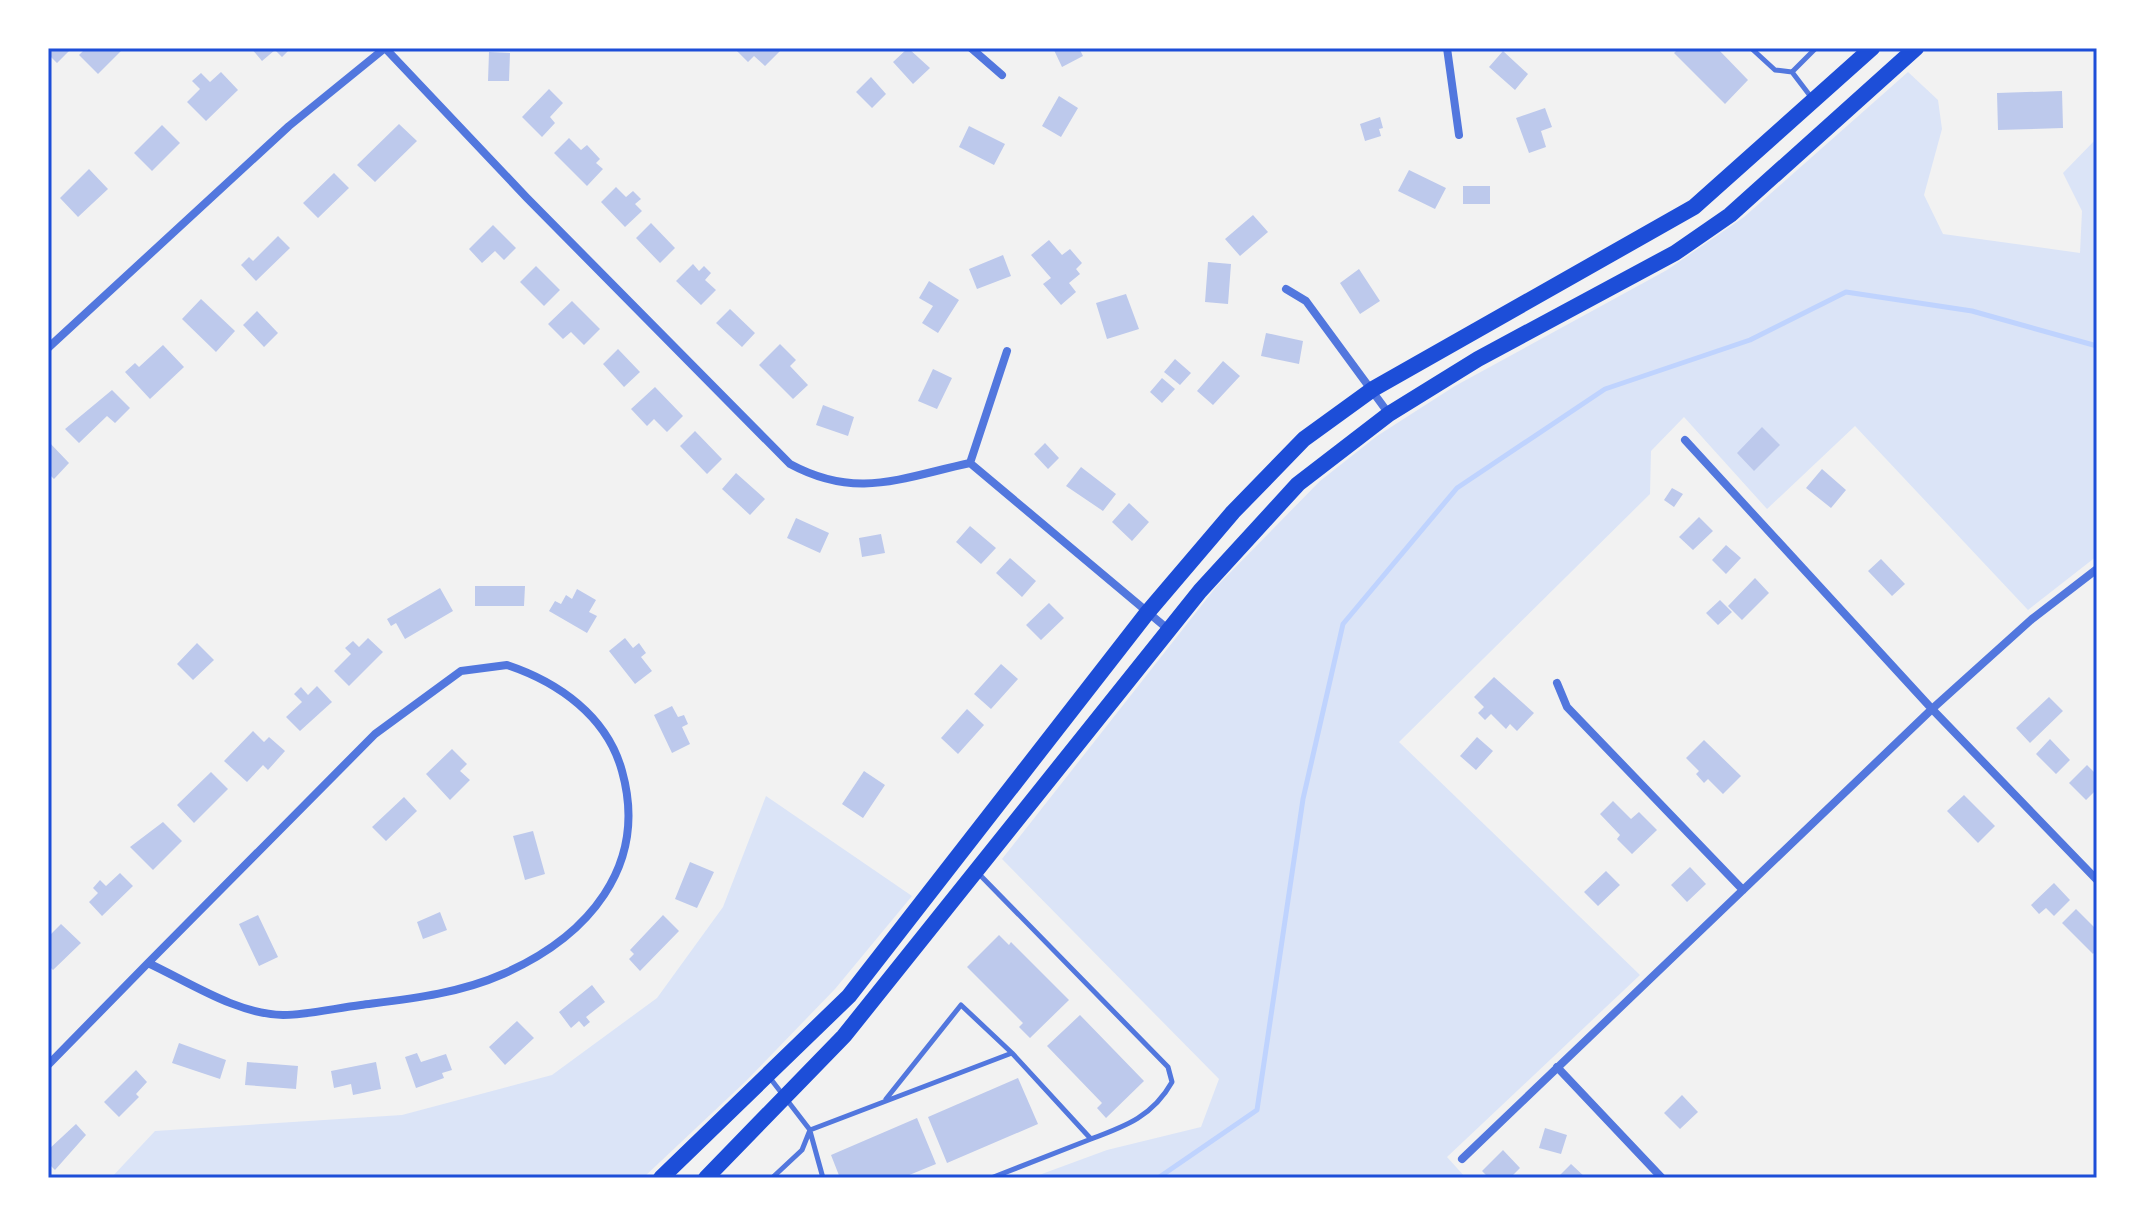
<svg xmlns="http://www.w3.org/2000/svg" width="2145" height="1226" font-family="'Titillium Web',sans-serif">
<style>
.green{fill:#dbe4f7}
.lines{fill:none;stroke-linecap:round;stroke-linejoin:round}
.stream{stroke:#bfd3fe;stroke-width:5}
.building{fill:#bdc9ec}
.service{stroke:#5277de;stroke-width:5}
.minor{stroke:#5277de;stroke-width:8}
.primary{stroke:#1d4ed8;stroke-width:16}
.neatline{fill:none;stroke:#1d4ed8;stroke-width:3}
</style>
<rect width="100%" height="100%" fill="#f2f2f2"/>
<path class="green" d="M1908 72 1938 100 1942 129 1924 195 1943 234 2080 253 2082 211 2063 173 2097 138V556L2028 610 1855 426 1767 509 1684 417 1651 451 1650 494 1399 742 1640 975 1447 1157 1466 1178H1031L1107 1150 1201 1127 1219 1079 1002 859 1216 587 1320 481 1377 436 1455 386 1667 270 1744 217Z
M766 796 912 896 835 989 746 1081 643 1178H111L155 1131 402 1115 552 1075 657 998 723 907Z"/>
<g class="lines">
<path class="stream" d="M1158 1178 1257 1110 1303 799 1343 624 1457 488 1605 389 1750 340 1846 292 1972 311 2097 346"/>
</g>
<path class="building" d="M48 48H72L57 63 48 54Z
M86 48H124L98 74 79 55Z
M251 48H291L282 57 275 50 262 61Z
M734 48H776L780 51 765 66 754 56 748 62Z
M908 48 930 68 913 84 893 62Z
M1053 48H1079L1083 56 1062 67Z
M1679 48H1717L1748 80 1725 104 1674 53Z
M1503 51 1528 74 1515 90 1489 67Z
M489 52 510 53 509 81H488Z
M221 72 238 90 206 121 187 102 200 89 192 81 201 73 210 82Z
M871 77 886 94 872 108 856 92Z
M549 89 563 103 550 117 555 123 542 137 522 117Z
M2062 91 2063 128 1998 130 1997 93Z
M1059 96 1078 108 1061 137 1042 126Z
M1545 108 1552 127 1541 131 1546 147 1529 153 1516 118Z
M1380 117 1383 128 1379 129 1381 136 1365 141 1360 124Z
M399 124 417 141 375 182 357 165Z
M162 125 180 143 152 171 134 153Z
M969 126 1005 144 994 165 959 147Z
M569 138 581 150 587 145 600 159 596 163 603 169 587 186 554 153Z
M89 169 108 189 78 217 60 198Z
M1409 170 1446 188 1435 209 1398 191Z
M334 173 349 188 318 218 303 203Z
M1463 186H1490V204H1463Z
M616 187 626 197 633 191 641 199 635 204 642 211 625 227 601 202Z
M1253 215 1268 232 1240 256 1225 239Z
M651 223 675 248 660 263 636 238Z
M493 225 516 248 504 260 495 251 482 263 469 249Z
M278 236 290 248 256 281 241 265 249 257 253 261Z
M1049 240 1062 255 1070 249 1082 263 1076 269 1080 274 1069 283 1076 292 1061 305 1043 284 1051 278 1031 255Z
M1003 255 1011 276 977 289 969 269Z
M1208 262 1231 264 1228 304 1205 302Z
M693 264 699 271 704 266 711 273 705 280 716 290 701 305 676 281Z
M536 266 560 290 544 306 520 282Z
M1359 269 1380 301 1360 314 1340 283Z
M929 281 959 300 938 333 922 323 933 306 919 298Z
M1126 294 1139 329 1107 339 1096 303Z
M201 299 235 331 216 352 182 319Z
M572 301 600 329 584 345 571 332 563 339 548 324Z
M730 309 755 333 742 347 716 323Z
M257 311 278 333 264 347 243 325Z
M1266 333 1303 341 1299 364 1261 356Z
M780 344 796 360 790 366 808 385 793 399 759 365Z
M163 345 184 367 150 399 125 372 135 363 139 367Z
M618 349 640 372 624 387 603 364Z
M1175 359 1191 373 1180 385 1164 372Z
M1223 361 1240 376 1213 405 1197 391Z
M933 369 952 378 937 409 918 401Z
M1162 378 1175 389 1162 403 1150 392Z
M655 387 683 416 667 432 654 419 647 426 631 409Z
M112 390 130 408 115 423 107 416 79 443 65 429Z
M823 405 854 417 848 436 816 425Z
M1762 427 1780 445 1754 471 1737 453Z
M695 431 722 459 707 474 680 446Z
M48 441 69 463 54 479 48 473Z
M1045 443 1059 458 1048 469 1034 454Z
M1081 467 1116 494 1103 511 1066 486Z
M1822 469 1846 490 1831 508 1806 488Z
M736 473 765 499 750 515 722 489Z
M1672 488 1683 494 1674 507 1664 500Z
M1129 503 1149 522 1132 541 1112 522Z
M1699 517 1713 531 1693 550 1679 537Z
M796 518 829 533 820 553 787 538Z
M970 526 996 548 981 564 956 542Z
M881 534 885 553 862 557 859 538Z
M1726 545 1741 558 1726 574 1712 560Z
M1010 558 1036 581 1022 597 996 573Z
M1881 559 1905 584 1892 596 1868 571Z
M1755 578 1769 593 1742 620 1728 606Z
M475 586H525L524 606H475Z
M440 588 453 611 405 639 396 623 391 626 387 619Z
M577 589 596 600 589 612 597 616 587 633 549 611 555 601 561 604 566 595 572 599Z
M1720 600 1732 612 1718 625 1706 613Z
M1049 603 1064 618 1041 640 1026 625Z
M368 638 383 652 349 686 334 671 351 654 345 648 353 641 359 647Z
M625 638 633 648 639 643 646 653 641 657 652 671 635 684 609 651Z
M197 643 214 660 193 680 177 664Z
M1001 664 1018 679 991 709 974 694Z
M1494 677 1534 713 1517 731 1510 724 1506 729 1491 714 1485 720 1478 713 1484 707 1474 697Z
M317 686 332 702 300 731 286 717 302 702 294 694 301 687 308 695Z
M2049 697 2063 711 2030 743 2016 728Z
M672 706 678 717 684 715 688 724 682 727 690 744 672 753 654 715Z
M967 709 984 725 958 754 941 738Z
M253 731 264 742 269 737 285 751 268 770 263 765 247 782 224 761Z
M1477 737 1493 751 1476 770 1460 756Z
M2050 739 2070 760 2056 774 2036 754Z
M1704 740 1741 776 1723 794 1708 779 1704 783 1696 774 1699 771 1686 758Z
M452 749 467 764 460 771 470 780 450 800 426 774Z
M2087 765 2097 775V789L2086 800 2069 783Z
M864 771 885 785 863 818 842 804Z
M211 772 228 789 194 823 177 805Z
M1964 795 1995 826 1978 843 1947 811Z
M404 797 417 811 386 841 372 827Z
M1613 801 1631 819 1639 812 1657 830 1632 854 1617 839 1620 835 1600 814Z
M163 822 182 841 153 870 130 847Z
M533 831 545 874 525 880 513 836Z
M690 862 714 872 697 908 675 899Z
M1690 867 1706 884 1687 902 1671 885Z
M1606 871 1620 885 1598 906 1584 892Z
M120 873 133 886 102 916 89 902 98 893 93 888 100 880 106 886Z
M2054 883 2070 900 2054 916 2046 908 2039 914 2031 905Z
M2076 909 2097 930V949L2093 954 2062 923Z
M440 912 447 930 423 939 417 922Z
M258 915 278 957 259 966 239 924Z
M663 915 679 931 640 971 629 959 634 954 630 950Z
M61 924 81 943 53 970 48 965V937Z
M999 935 1009 945 1011 942 1069 1000 1030 1038 1019 1027 1023 1023 967 967Z
M592 985 605 1002 586 1017 590 1022 584 1027 579 1021 571 1028 559 1012Z
M1080 1015 1144 1081 1106 1118 1097 1108 1102 1103 1047 1046Z
M517 1021 534 1038 505 1065 489 1047Z
M179 1043 226 1060 220 1079 172 1063Z
M417 1053 421 1062 446 1054 452 1070 442 1073 444 1078 416 1088 405 1057Z
M247 1062 298 1066 296 1089 245 1085Z
M376 1062 381 1089 353 1095 351 1084 334 1088 331 1071Z
M136 1070 147 1082 136 1094 139 1097 119 1117 104 1102Z
M1018 1078 1038 1124 947 1163 928 1117Z
M1682 1095 1698 1112 1680 1129 1664 1113Z
M917 1118 936 1164 902 1178H840L831 1155Z
M76 1124 86 1135 55 1170 48 1163V1150Z
M1545 1128 1567 1135 1561 1154 1539 1148Z
M1503 1150 1520 1168 1510 1178H1489L1482 1171Z
M1571 1164 1586 1178H1557Z"/>
<g class="lines">
<path class="service" d="M1751 48 1775 70 1792 72 1816 48
M1792 72 1811 97
M770 1078 810 1130 1012 1053 1091 1139C1126 1126 1153 1116 1172 1082L1168 1067 979 874
M886 1099 961 1005 1012 1053
M810 1131 823 1178
M772 1178 802 1150 810 1130
M991 1178 1091 1139"/>
<path class="minor" d="M971 48 1002 75
M1447 48 1459 135
M1286 289 1306 301 1389 414
M48 348 289 126 385 48 527 198 790 464C857 500 900 478 970 463L1169 630
M1685 440 1932 709 2097 880
M970 463 1007 351
M507 665C558 682 607 716 622 771 649 867 587 937 503 974 458 994 408 999 361 1005 336 1008 308 1015 283 1015 236 1014 189 982 148 963L375 734 461 671Z
M1557 683 1567 707 1743 890
M48 1065 148 963
M1557 1067 1662 1178
M1462 1159 1932 709 2032 619 2097 569"/>
<path class="primary" d="M661 1178 849 996 1147 613 1233 512 1304 439 1373 389 1694 207 1872 48
M706 1178 844 1036 1200 591 1298 484 1389 414 1478 359 1675 253 1730 215 1916 48"/>
</g>
<rect width="2145" height="1226" fill="none" stroke="#ffffff" stroke-width="100"/>
<rect x="50" y="50" width="2045" height="1126" class="neatline"/>
</svg>
